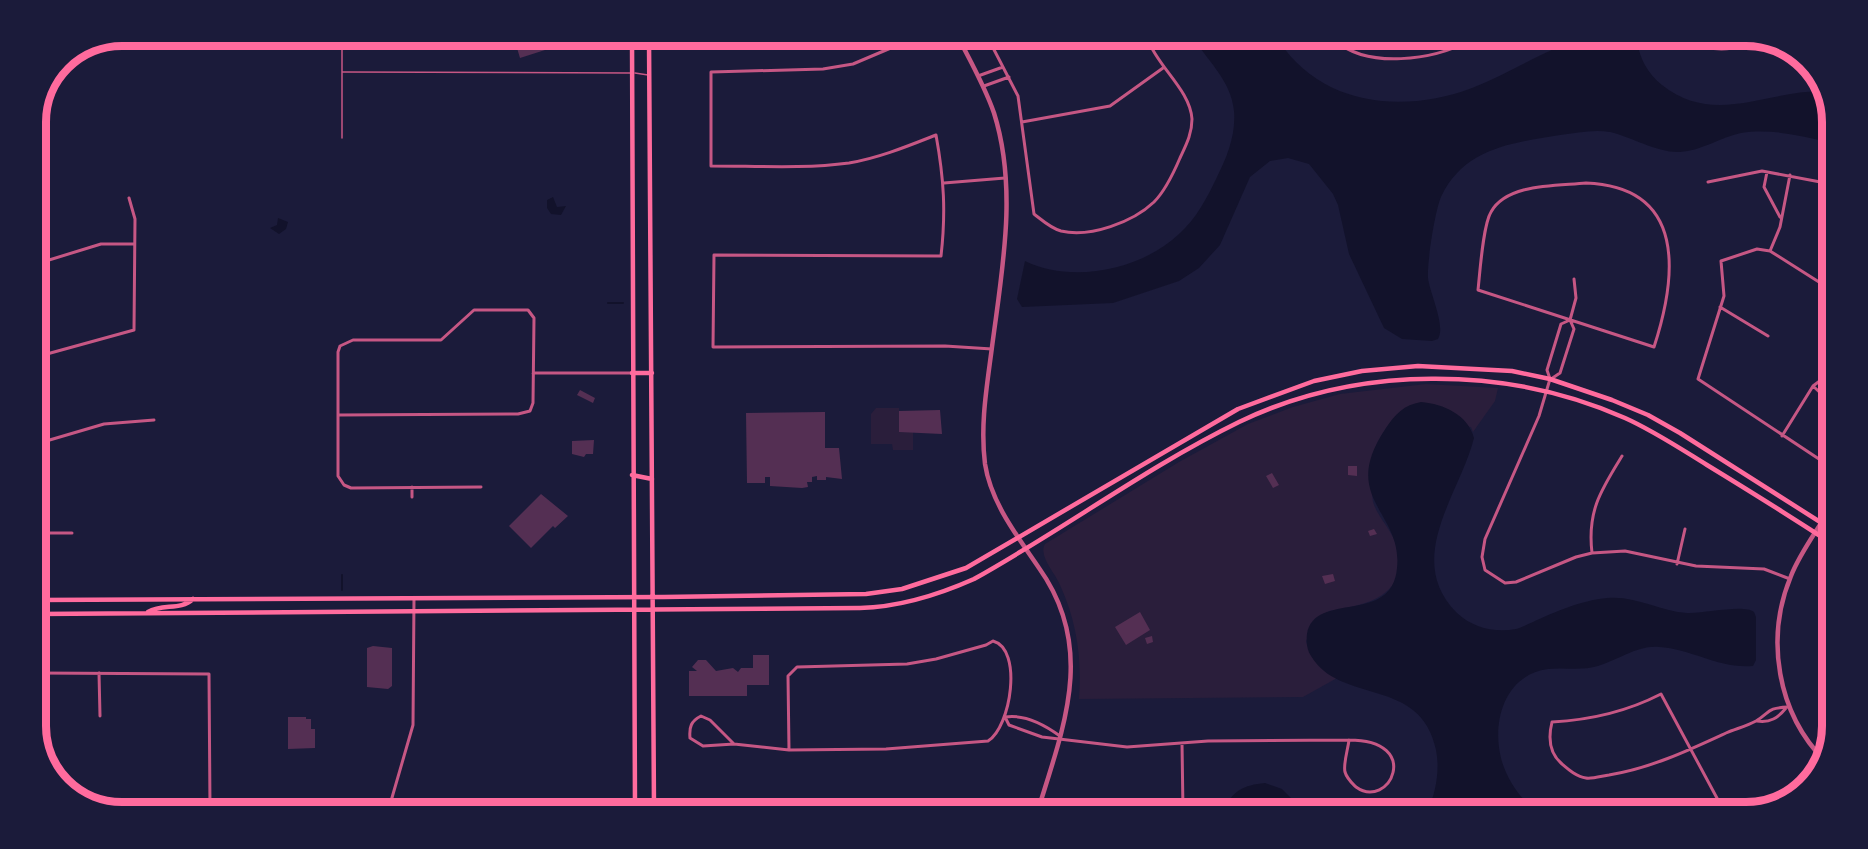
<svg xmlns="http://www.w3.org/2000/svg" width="1868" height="849" font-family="'Source Sans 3',sans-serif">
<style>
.green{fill:#2a1e3b}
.water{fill:#12122b}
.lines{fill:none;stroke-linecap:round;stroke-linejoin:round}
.stream{stroke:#12122b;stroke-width:2}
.building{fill:#542f53}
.service{stroke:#c65784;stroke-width:1.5}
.minor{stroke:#c65784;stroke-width:3}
.tertiary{stroke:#c65784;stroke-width:4.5}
.secondary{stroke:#ff6b9d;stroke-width:4.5}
.rim{fill:none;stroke:#ff6b9d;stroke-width:8}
</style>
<rect width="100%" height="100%" fill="#1b1b3a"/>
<path class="green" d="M1426 384 1498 388 1495 401 1473 432 1471 427 1389 424C1373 447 1371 455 1372 483 1372 489 1372 496 1373 502 1377 516 1390 528 1395 542 1412 595 1369 605 1329 611L1306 641C1311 660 1321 667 1337 678L1303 697 1079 699C1082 659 1077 622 1060 585 1055 573 1038 556 1045 544L1179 462 1248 424 1293 407 1340 394Z
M876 408H899V432H913V450H893L892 444H871V414Z"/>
<path class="water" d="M1195 40 1279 41C1322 106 1403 114 1472 88 1505 75 1535 56 1568 43 1582 37 1620 42 1637 42 1640 59 1648 74 1662 85 1714 126 1765 91 1823 91L1832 117V143C1803 136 1771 128 1741 133 1721 137 1701 151 1680 152 1657 153 1632 137 1610 132 1593 129 1577 133 1560 135 1512 143 1464 148 1441 197 1435 211 1427 262 1428 278 1430 294 1446 326 1438 339L1432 341 1402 339 1384 328 1349 254 1338 205 1333 194 1309 164 1288 158 1270 161 1250 177 1220 245 1199 268 1179 281 1113 303 1022 307 1017 299 1025 261C1072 284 1141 270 1179 234 1196 219 1207 198 1217 177 1227 157 1236 135 1234 111 1231 81 1210 64 1195 40Z
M553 197 557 207 566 206 561 215 551 214 547 208V200Z
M278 218 288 222 286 229 279 234 270 228 277 225Z
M1421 402C1444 404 1468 415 1474 438 1460 494 1403 559 1457 613 1473 628 1495 633 1516 629 1522 628 1527 624 1533 622 1554 612 1583 600 1607 598 1635 595 1660 611 1687 613 1704 614 1743 604 1754 612L1756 617V660L1753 666C1719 669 1692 649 1659 647 1638 645 1618 660 1598 666 1582 671 1564 667 1548 669 1504 675 1492 722 1501 758 1506 778 1522 804 1541 812H1427C1436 793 1440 770 1436 750 1421 676 1340 705 1311 656 1307 650 1306 642 1307 634 1315 590 1392 626 1397 568 1403 511 1338 499 1386 428 1395 414 1404 405 1421 402Z
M1265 783 1282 789 1304 811H1224C1231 791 1244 785 1265 783Z"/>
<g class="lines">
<path class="stream" d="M608 303H623
M342 590V575"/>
</g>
<path class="building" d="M402 37H428L430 43 409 50Z
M474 37 498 38 476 45Z
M514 38H545V50L520 58Z
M580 390 595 398 593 403 577 395Z
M940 410 942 434 899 432V411Z
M825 412V448H839L842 479 826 477V480H817V476L812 477V482H807L808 487 802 488 770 486V477H765V483H747L746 413Z
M594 440 593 454H586L584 457 572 454V441Z
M1348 466H1357V476L1348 475Z
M1272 473 1279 485 1273 488 1266 476Z
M541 494 568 516 555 528 553 526 531 548 509 526Z
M1374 529 1377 534 1370 536 1368 531Z
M1333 574 1335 581 1325 584 1322 576Z
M1140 612 1150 630 1126 645 1115 627Z
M1152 636 1153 642 1147 644 1145 638Z
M373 646 392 648V686L388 689 367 687V648Z
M753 655H769V685H747V696H689V671H697L692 667 698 660H706L716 671 733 668 738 672 741 668H753Z
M288 717H306V719H311V729H315V748L288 749Z"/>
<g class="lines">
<path class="service" d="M343 72 630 73
M635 73 648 75
M342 138V37"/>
<path class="minor" d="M912 39 853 64 823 69 711 72V166C757 166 804 169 849 163 879 158 908 146 936 135 944 179 946 212 941 256L714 255 713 347 945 346 992 349
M989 40 1018 96 1034 214C1042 220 1050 228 1061 231 1090 238 1133 222 1154 202 1165 191 1174 172 1180 158 1186 145 1192 134 1192 119 1190 90 1158 67 1148 40
M1336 41C1368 69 1433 60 1469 41
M1696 42C1715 56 1746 45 1768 43
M978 76 1003 67
M984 86 1009 77
M1022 122 1110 106 1163 68
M1767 172 1764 187 1780 217
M1708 182 1762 171 1831 184
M944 183 1005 178
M1586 183C1687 187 1677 276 1654 347L1478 290C1480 272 1483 225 1491 212 1507 183 1558 186 1586 183Z
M36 211 48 261
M1770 251 1780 227 1790 175
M36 264 101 244H134
M1720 307 1768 336
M1570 320 1561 324 1547 370 1550 379 1539 416 1485 539 1482 557 1485 570 1505 583 1516 582 1576 557 1592 553 1625 551 1696 566 1764 569 1790 579
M36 357 134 330 135 219 129 198
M533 373H632
M1551 379 1560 373 1574 329 1570 320 1576 298 1574 279
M1813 386 1829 401
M339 415 518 414 530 411 533 403 534 318 528 310H474L441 340H353L340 346 338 352V476L344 485 351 488 481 487
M1782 436 1813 386 1829 374
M36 444 104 424 154 420
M1828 465 1698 379 1724 296 1721 261 1757 249 1770 251 1830 289
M412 497V487
M36 533H72
M1592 553C1587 511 1601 490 1622 456
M1677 564 1685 529
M36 673 209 674 210 807
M99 673 100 716
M1757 721C1770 723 1778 718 1786 708
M1060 736C1045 725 1024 714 1005 717L1009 725 1042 737 1127 747 1208 741 1349 740C1424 740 1389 811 1356 787 1352 783 1347 779 1345 772 1343 764 1348 749 1349 740
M1182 743 1183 811
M734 744 710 720 701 716C691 721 689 727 690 738L703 746 734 744 789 750 886 749 988 741C1011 727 1023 649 993 641L986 645 936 659 907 664 797 667 788 676 789 750
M389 808 413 725 414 598
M1725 813 1661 694C1626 712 1590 720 1552 722 1548 738 1549 753 1562 764 1569 770 1577 777 1586 778 1592 779 1602 776 1609 775 1651 768 1687 751 1726 733 1735 729 1747 726 1756 721 1771 712 1766 708 1788 707"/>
<path class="tertiary" d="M959 39C972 64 985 87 994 113 1018 189 1002 270 992 347 987 386 980 424 985 464 991 503 1018 537 1039 568 1096 648 1064 726 1038 810
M1825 761C1777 713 1765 638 1791 576 1800 553 1815 534 1828 512"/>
<path class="secondary" d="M632 38 635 809
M649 38 654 809
M632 373H652
M632 475 652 479
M36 600 664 597 866 594 902 589 966 568 1238 409 1314 381 1362 371 1418 366 1512 371 1550 379 1612 400 1648 415 1680 433 1828 527
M148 612C163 603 180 611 193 599
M36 614 860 608C900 607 938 595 974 579 1064 529 1147 467 1239 422 1357 365 1506 365 1625 418 1654 431 1681 449 1707 465 1748 490 1788 515 1828 541"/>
</g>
<path d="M0 0H1868V849H0ZM122 46H1746A76 76 0 0 1 1822 122V726A76 76 0 0 1 1746 802H122A76 76 0 0 1 46 726V122A76 76 0 0 1 122 46Z" fill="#1b1b3a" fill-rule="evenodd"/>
<path class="rim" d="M122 46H1746A76 76 0 0 1 1822 122V726A76 76 0 0 1 1746 802H122A76 76 0 0 1 46 726V122A76 76 0 0 1 122 46Z"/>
</svg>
